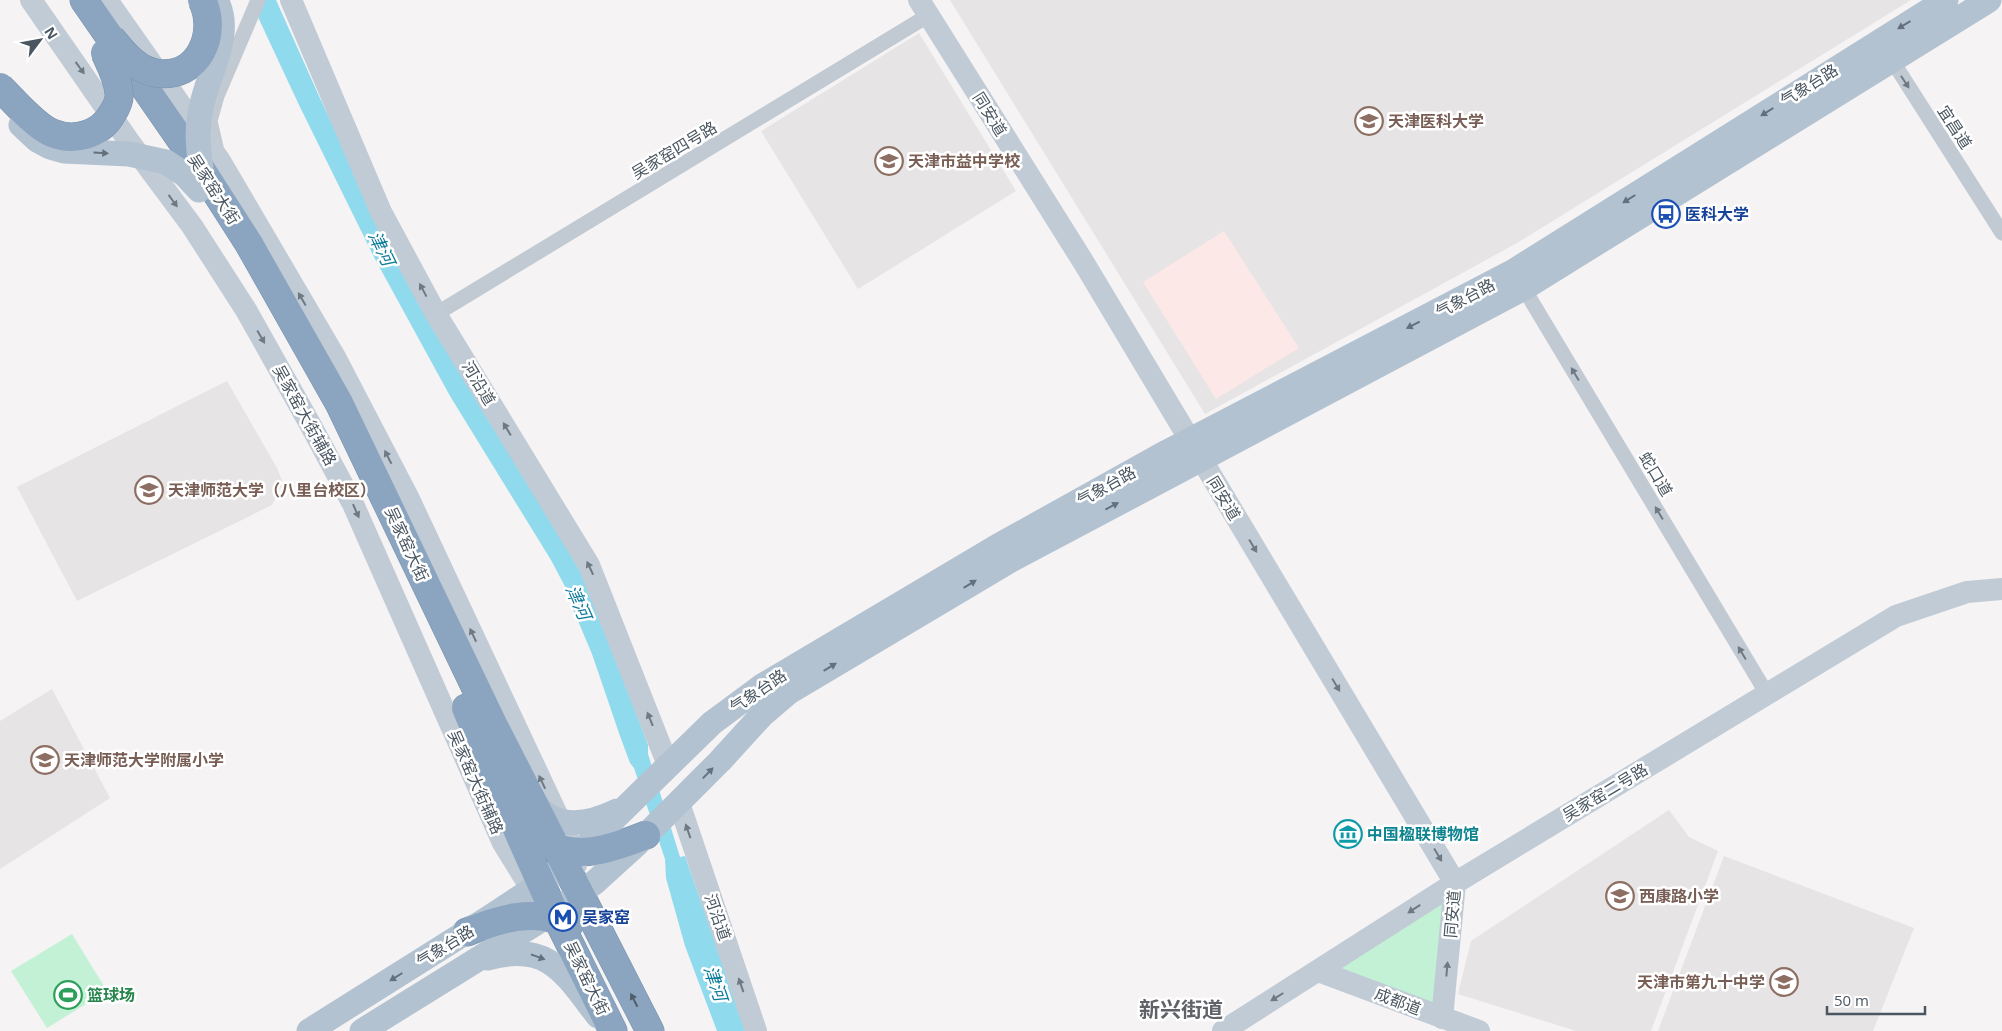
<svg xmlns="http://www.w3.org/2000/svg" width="2002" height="1031" font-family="'Open Sans','Noto Sans SC',sans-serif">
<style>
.education{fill:#e6e4e5}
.medical{fill:#fce8e6}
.green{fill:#c3f1d5}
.water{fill:#90daee}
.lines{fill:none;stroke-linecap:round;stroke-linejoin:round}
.highway-casing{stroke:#7690ad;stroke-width:29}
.street{stroke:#c1cad2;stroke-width:15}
.secondary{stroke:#c1cbd6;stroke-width:22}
.primary{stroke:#b3c2d1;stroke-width:25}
.highway{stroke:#8ba5c1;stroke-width:28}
.highway-bridge-casing{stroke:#7690ad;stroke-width:29;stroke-linecap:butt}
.primary-bridge{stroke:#b3c2d1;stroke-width:25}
.highway-bridge{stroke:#8ba5c1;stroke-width:28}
.oneway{fill:#64717d}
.oneway2{fill:#6e7984}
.oneway3{fill:#6e7983}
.oneway4{fill:#505e6b}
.labels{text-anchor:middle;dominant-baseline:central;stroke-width:5;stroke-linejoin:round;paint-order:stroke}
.street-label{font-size:16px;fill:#4a5661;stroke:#fff}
.education-label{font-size:16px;font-weight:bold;fill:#785e54;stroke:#fff;text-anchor:start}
.transit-label{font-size:16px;font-weight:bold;fill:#164399;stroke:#fff;text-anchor:start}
.culture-label{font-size:16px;font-weight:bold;fill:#0d838f;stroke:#fff;text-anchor:start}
.leisure-label{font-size:16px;font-weight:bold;fill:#27864d;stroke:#fff;text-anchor:start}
.water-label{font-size:18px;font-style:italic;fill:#0c7c9b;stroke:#fff}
.district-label{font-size:21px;font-weight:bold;fill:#5f6368;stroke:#fff}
</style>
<rect width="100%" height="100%" fill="#f5f3f3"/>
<path class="education" d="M950 0H1911L1517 243 1205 414Z
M919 33 1016 191 858 289 761 131Z
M227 381 277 468 283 483 272 505 77 601 17 487Z
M52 689 110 798 0 869V721Z
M1669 810 1689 837 1718 851 1651 1031H1576L1458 994 1471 941Z
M1724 856 1914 928 1873 1031H1658Z"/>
<path class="medical" d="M1224 231 1299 348 1216 399 1143 282Z"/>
<path class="green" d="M1456 877 1445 1012 1319 964Z
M72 934 107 991 47 1028 11 971Z"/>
<path class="water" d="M250 0H276L319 96 392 250 577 562 590 590 648 745V754L680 857 685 856 746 1031H717L685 946 666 878 665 859 634 768 630 763 620 736 592 654 573 609 569 594 551 560 450 396 375 259 299 105Z"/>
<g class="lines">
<defs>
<path id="highway" d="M84 0 201 169 249 244 339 403 493 724 650 1031
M466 708 520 836 554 912 613 1031
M545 841C574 863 616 847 646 835
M467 932C499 919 536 907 569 925"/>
</defs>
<use href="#highway" class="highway-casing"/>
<path class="street" d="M1888 54 2002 233
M216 147 210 121 217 96 258 0
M1520 282 1767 694
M436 314 929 15"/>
<path class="secondary" d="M31 0 128 140 192 226 246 310 310 424 353 504 503 843 532 890 542 900
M107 0 220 161 335 357 408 497 560 821 575 856 576 865
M291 0 381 212 436 314 589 565 668 765
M919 0 1084 263 1455 883 1442 1018
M679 803 756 1031
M1318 971 1479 1031
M1223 1031 1455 883 1896 616 1967 592 2002 589"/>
<path class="primary" d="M533 800C553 832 588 825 617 811
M488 958C548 941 565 973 598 1016
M309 1031 487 919 542 883 580 852 712 723 762 686 998 546 1167 452 1514 271 1946 0
M362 1031 554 912 594 883 638 843 720 761 762 715 789 692 1011 560 1524 288 1989 0"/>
<use href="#highway" class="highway"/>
<defs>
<path id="highway-bridge" d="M111 38C123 52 136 70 156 73 198 80 219 34 202 0
M0 87C13 100 35 126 52 133 74 142 100 135 112 114 116 108 120 101 119 93 118 79 111 66 105 53"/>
</defs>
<use href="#highway-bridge" class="highway-bridge-casing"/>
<path class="primary-bridge" d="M21 125 37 140 50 147 64 151 129 154 166 162 184 174 199 190
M201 169C198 144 196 128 202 104 209 71 234 33 216 0"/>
<use href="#highway-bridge" class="highway-bridge"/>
</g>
<defs><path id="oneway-solid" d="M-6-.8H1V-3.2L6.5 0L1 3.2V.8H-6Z" transform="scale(1.25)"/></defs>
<g class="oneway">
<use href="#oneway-solid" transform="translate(1904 25) rotate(149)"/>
<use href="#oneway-solid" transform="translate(1767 112) rotate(148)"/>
<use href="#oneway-solid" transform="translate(101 153) rotate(3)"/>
<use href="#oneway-solid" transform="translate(1629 199) rotate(148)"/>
<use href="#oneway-solid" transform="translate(1413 325) rotate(153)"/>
<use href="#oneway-solid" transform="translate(1112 506) rotate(-28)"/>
<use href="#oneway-solid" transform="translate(970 584) rotate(-31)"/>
<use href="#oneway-solid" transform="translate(830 667) rotate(-31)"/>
<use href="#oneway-solid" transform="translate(708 773) rotate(-46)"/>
<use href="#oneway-solid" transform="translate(538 957) rotate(20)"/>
<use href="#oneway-solid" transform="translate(396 977) rotate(148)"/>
</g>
<g class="oneway2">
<use href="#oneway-solid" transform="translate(80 68) rotate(54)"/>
<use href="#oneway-solid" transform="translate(173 201) rotate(54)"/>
<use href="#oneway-solid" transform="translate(423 290) rotate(-118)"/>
<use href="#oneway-solid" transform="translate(302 299) rotate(-120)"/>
<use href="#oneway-solid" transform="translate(261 337) rotate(60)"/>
<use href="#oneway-solid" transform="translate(507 429) rotate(-121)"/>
<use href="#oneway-solid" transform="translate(388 457) rotate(-117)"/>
<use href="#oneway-solid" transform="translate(356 511) rotate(66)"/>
<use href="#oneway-solid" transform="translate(1253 546) rotate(59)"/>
<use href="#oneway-solid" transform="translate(590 568) rotate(-115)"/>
<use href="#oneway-solid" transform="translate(473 635) rotate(-115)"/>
<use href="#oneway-solid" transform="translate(1336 685) rotate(59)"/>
<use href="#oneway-solid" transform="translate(650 719) rotate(-112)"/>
<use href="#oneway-solid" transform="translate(542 782) rotate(-115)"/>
<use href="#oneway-solid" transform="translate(688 831) rotate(-109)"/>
<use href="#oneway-solid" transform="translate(1438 855) rotate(59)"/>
<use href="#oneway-solid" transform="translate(1414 909) rotate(147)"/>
<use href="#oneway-solid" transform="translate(1447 969) rotate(-85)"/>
<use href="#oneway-solid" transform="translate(741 985) rotate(-109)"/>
<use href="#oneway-solid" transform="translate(1277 997) rotate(148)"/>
</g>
<g class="oneway3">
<use href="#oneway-solid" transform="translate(1905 82) rotate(57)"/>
<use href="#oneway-solid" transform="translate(1575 374) rotate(-121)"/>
<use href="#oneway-solid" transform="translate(1659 513) rotate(-121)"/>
<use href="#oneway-solid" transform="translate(1742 653) rotate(-121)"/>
</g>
<use class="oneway4" href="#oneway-solid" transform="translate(634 1000) rotate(-117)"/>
<defs>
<symbol id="university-ring" viewBox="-11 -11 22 22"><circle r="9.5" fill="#fff" stroke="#8d6e63" stroke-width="1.5"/><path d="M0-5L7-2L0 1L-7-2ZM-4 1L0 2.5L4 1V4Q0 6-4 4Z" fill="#8d6e63"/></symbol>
<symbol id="school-ring" viewBox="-11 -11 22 22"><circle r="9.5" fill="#fff" stroke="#8d6e63" stroke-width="1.5"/><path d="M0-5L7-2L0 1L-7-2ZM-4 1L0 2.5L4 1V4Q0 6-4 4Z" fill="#8d6e63"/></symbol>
<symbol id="bus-ring" viewBox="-11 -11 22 22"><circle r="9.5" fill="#fff" stroke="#1a4fb4" stroke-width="1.5"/><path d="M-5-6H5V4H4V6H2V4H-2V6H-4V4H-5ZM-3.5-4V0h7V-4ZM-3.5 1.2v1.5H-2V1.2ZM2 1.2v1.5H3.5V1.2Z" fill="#1a4fb4"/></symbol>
<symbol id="museum-ring" viewBox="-11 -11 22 22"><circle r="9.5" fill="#fff" stroke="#0f9aa8" stroke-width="1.5"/><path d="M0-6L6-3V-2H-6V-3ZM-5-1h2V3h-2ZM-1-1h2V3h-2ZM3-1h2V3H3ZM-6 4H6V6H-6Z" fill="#0f9aa8"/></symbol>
<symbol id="metro-ring" viewBox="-11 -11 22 22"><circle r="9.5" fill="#fff" stroke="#1a4fb4" stroke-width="1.5"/><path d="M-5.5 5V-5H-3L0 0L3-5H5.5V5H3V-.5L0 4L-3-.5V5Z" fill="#1a4fb4"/></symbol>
<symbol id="stadium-ring" viewBox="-11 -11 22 22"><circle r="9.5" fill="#fff" stroke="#2e9e5b" stroke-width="1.5"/><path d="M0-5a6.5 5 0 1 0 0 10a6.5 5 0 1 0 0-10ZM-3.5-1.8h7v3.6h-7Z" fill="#2e9e5b"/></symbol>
</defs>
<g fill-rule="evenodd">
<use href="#university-ring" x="1353" y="105" width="32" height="32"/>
<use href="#school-ring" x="873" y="145" width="32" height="32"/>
<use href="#bus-ring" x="1650" y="198" width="32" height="32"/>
<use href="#university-ring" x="133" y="474" width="32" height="32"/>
<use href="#school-ring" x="29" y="744" width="32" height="32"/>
<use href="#museum-ring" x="1332" y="818" width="32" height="32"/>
<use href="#school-ring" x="1604" y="880" width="32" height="32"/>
<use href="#metro-ring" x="547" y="901" width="32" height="32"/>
<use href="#school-ring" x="1768" y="966" width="32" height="32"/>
<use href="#stadium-ring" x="52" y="979" width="32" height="32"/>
</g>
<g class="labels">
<g class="street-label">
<text transform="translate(1809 85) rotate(-32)">气象台路</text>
<text transform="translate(990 114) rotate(58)">同安道</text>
<text transform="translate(1955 127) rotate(57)">宜昌道</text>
<text transform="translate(674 150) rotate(-31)">吴家窑四号路</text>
<text transform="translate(214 189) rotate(57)">吴家窑大街</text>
<text transform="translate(1465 298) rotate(-28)">气象台路</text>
<text transform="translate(479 383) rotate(59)">河沿道</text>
<text transform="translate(305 415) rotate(61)">吴家窑大街辅路</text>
<text transform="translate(1656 474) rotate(59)">蛇口道</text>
<text transform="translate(1106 486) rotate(-29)">气象台路</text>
<text transform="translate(1224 498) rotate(59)">同安道</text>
<text transform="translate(407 544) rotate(65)">吴家窑大街</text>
<text transform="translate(758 691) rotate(-34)">气象台路</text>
<text transform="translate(476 782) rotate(66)">吴家窑大街辅路</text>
<text transform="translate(1605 792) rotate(-31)">吴家窑二号路</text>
<text transform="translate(1452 914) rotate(-85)">同安道</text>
<text transform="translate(718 917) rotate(71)">河沿道</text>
<text transform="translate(445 946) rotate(-32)">气象台路</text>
<text transform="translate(587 978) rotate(64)">吴家窑大街</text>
<text transform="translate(1398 1001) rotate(21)">成都道</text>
</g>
<g class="education-label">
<text x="1388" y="121">天津医科大学</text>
<text x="908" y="161">天津市益中学校</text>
<text x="168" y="490">天津师范大学（八里台校区）</text>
<text x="64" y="760">天津师范大学附属小学</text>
<text x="1639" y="896">西康路小学</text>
<text x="1765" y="982" text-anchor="end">天津市第九十中学</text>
</g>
<g class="transit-label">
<text x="1685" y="214">医科大学</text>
<text x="582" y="917">吴家窑</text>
</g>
<g class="culture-label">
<text x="1367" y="834">中国楹联博物馆</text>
</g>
<g class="leisure-label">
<text x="87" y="995">篮球场</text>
</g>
<g class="water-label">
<text transform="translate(382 248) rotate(64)">津河</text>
<text transform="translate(579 602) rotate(66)">津河</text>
<text transform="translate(716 983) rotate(71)">津河</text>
</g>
<g class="district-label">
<text x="1181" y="1009">新兴街道</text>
</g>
</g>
<g transform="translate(40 40) rotate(58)" stroke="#ffffff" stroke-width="4" paint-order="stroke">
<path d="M0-4L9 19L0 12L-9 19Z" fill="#4a5661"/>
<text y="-8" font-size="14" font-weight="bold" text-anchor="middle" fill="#4a5661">N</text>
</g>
<path d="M1827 1006v8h98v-8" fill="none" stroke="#4a5661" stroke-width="2.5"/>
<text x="1834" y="1006" font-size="15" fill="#4a5661" stroke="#ffffff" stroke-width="4" paint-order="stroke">50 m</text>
</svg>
